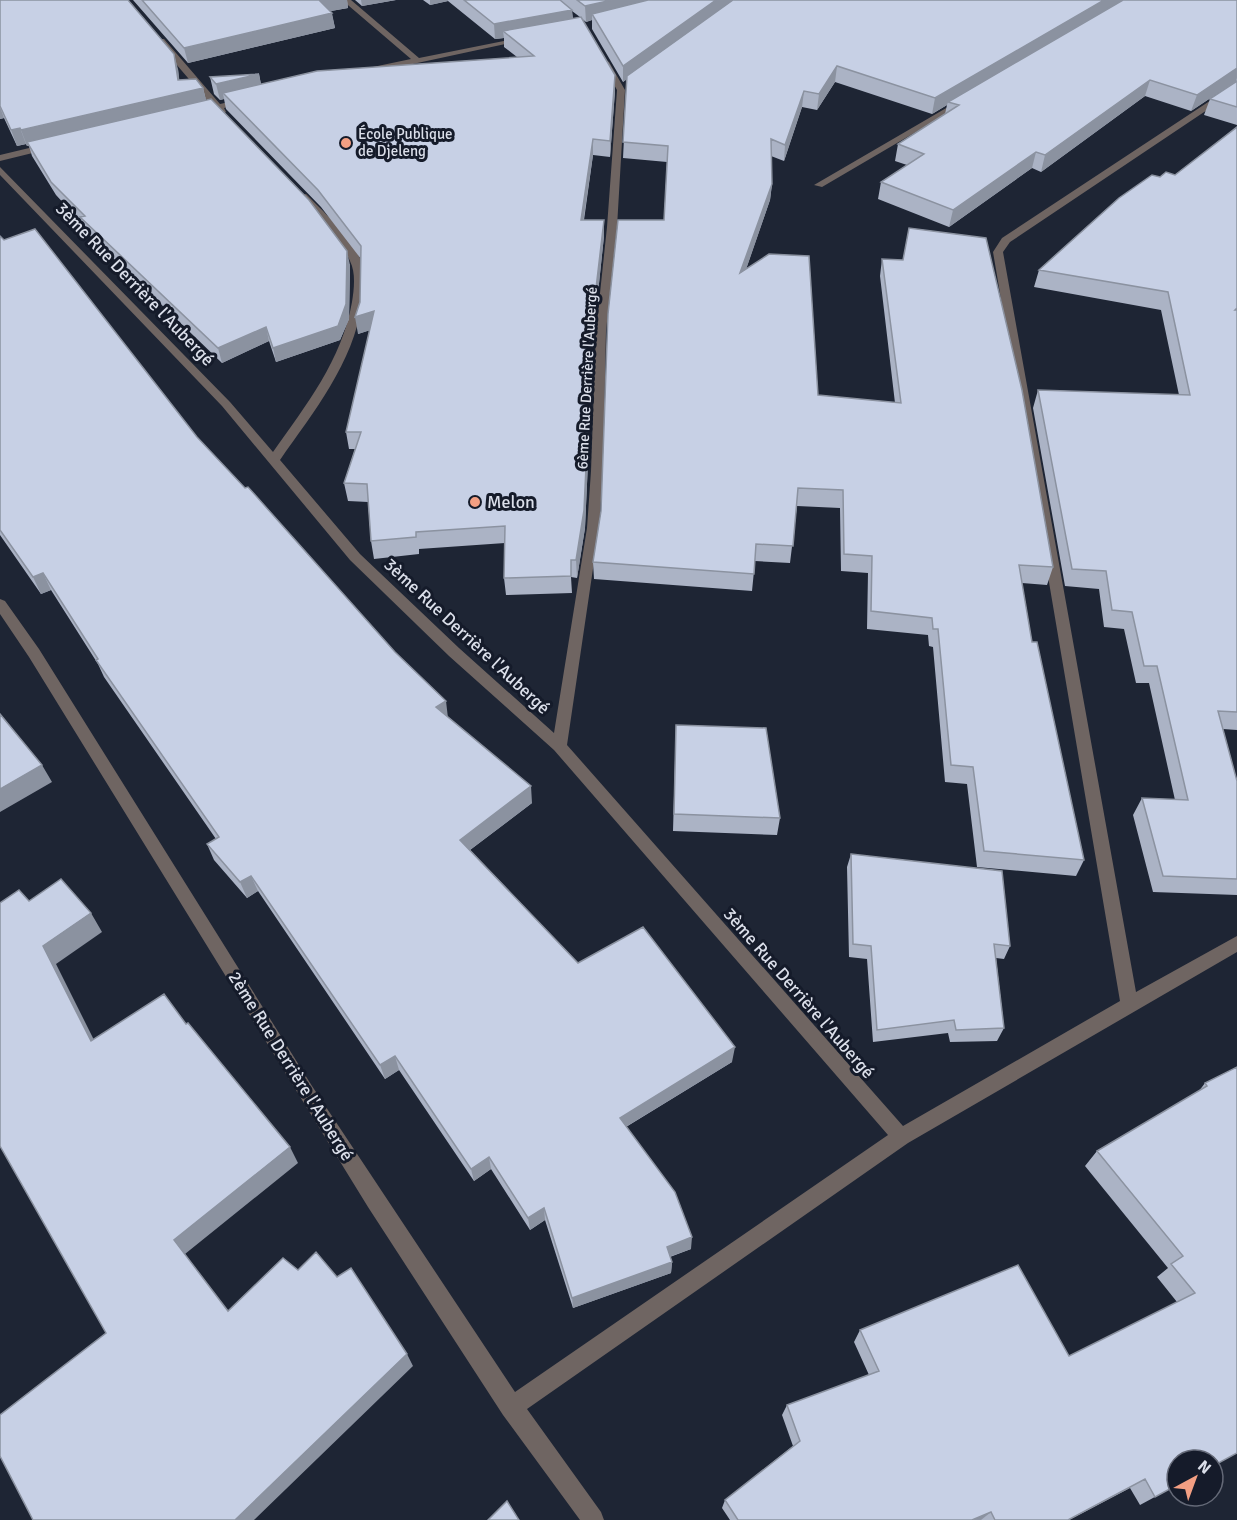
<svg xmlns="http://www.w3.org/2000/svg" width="1237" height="1520" font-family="Signika,sans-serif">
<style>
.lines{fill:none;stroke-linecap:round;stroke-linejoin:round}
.minor{fill:#6f6562;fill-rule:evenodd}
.wall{fill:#abb3c5;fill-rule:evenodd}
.shaded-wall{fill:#8b92a0}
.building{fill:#c7d0e5;stroke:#8b92a0;stroke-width:1.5}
.poi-dot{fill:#f39f83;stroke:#151b2a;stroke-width:2}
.labels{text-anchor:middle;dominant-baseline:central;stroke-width:6;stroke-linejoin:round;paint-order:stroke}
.far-poi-label{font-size:15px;fill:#dbdfea;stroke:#151b2a;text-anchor:start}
.far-street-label{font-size:15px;fill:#dbdfea;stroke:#151b2a}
.street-label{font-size:18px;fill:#dbdfea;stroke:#151b2a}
.poi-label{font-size:18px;fill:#dbdfea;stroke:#151b2a;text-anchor:start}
</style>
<rect width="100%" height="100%" fill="#1e2534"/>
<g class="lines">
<path class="minor" d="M342 0H351L419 58 524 37 528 39 371 73 367 70 368 68 411 59Z
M158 39H164L220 104 246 98 250 101 224 108 226 112 222 115 216 110 196 113V109L212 106 158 43Z
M605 60 609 62 625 90 617 227 606 331 603 471 599 528 567 745 903 1126 1120 1001 993 252 1002 238 1237 83V90L1010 242 1003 252 1136 992 1237 936V952L908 1143 527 1409 601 1512 604 1520H580L503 1415 368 1207 29 657 0 614V599L5 601 39 649 312 1086 515 1392 888 1135 554 750 449 656 350 560 222 406 0 175V167L230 402 273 452C306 405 342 360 352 302 354 289 356 273 350 261 339 236 315 217 298 196L306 194C324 212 356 242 363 266 366 278 364 291 362 303 353 364 314 411 280 460L360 554 459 648 554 733 587 528 591 471 596 331 607 227 617 90 601 62Z
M960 100 967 102 822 187 814 185Z
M50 143 55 146 53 148 0 161V155Z"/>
</g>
<path class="wall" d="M0 0 178 69 179 80 203 88 206 100 350 265 349 319 340 340 276 362 269 341 222 363 85 231 81 222 56 195 32 156 29 146H27L26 144 17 146 4 118 0 119Z
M133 0H347L348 8 331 11 335 28 188 63Z
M355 0H396L362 6Z
M423 0H1237V125L1204 115 1210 99 1236 81 1191 111 1145 96 1041 172 1032 168 949 227 878 199 881 182 907 165 895 161 898 144 945 114 947 105 932 114 835 82 817 110 802 107 784 161 771 156 772 184 770 200 746 269 818 395 895 403 880 276 882 259 1053 567 1047 585 1022 583 1032 642 1084 860 1076 876 977 867 967 784 945 782 933 647 929 646 928 635 867 629 868 573 841 571 840 508 797 506 790 563 755 561 752 591 594 579 593 562 664 220 667 162 623 158 627 79 623 82 592 29V20L586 22 581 18 615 91 610 157 593 155 584 220 604 236 594 331 585 528 577 578 571 577 572 593 506 595 504 578 505 543 419 549V554L374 559 371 541 368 502 348 501 344 483 355 449H349L346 432 370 330 358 334 360 302 361 259 321 207 226 109 224 99 220 100 214 94 210 77 259 74 261 84 517 57 504 47V38L495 39 448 1 430 5ZM572 11 580 17 573 19Z
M1237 127V730L1223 729 1237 781V895L1153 892 1133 815 1142 798 1175 800 1149 683H1136L1124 629 1104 627 1099 589 1065 586 1033 408 1038 390 1179 395 1161 310 1034 287 1039 270 1160 177 1175 175Z
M0 236 197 437 448 718 532 803 470 850 578 963 732 1062 626 1127 691 1249 670 1257 672 1262 671 1273 573 1308 545 1220 530 1230 491 1169 474 1181 399 1070 385 1079 258 891 247 898 214 860 207 844 216 839 104 677 98 664 51 590 41 594 0 535Z
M676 725 780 818 777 835 673 831Z
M851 854 1010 946 1004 959 996 958 1004 1028 997 1041 950 1042 948 1033 873 1042 867 959 849 957 847 867Z
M1237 1067 1177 1485 1140 1505 1130 1488 1069 1520H730L722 1508 725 1500 793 1446 782 1415 787 1405 869 1375 854 1342 860 1330 1069 1356 1177 1302 1157 1277 1168 1268 1085 1166 1097 1151 1199 1091 1205 1083Z"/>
<path class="shaded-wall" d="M318 0H347L348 8 320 13Z
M361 0H396L362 6Z
M430 0H448V1L430 5Z
M612 0H674L592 14V20L586 22 585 6Z
M716 0H736L623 82V66Z
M1104 0H1126L948 102 947 105 932 114 935 98Z
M572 10 573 25 503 31 504 38 495 39 494 24Z
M332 13 335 28 188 63 184 48Z
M174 54 178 69 181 93 203 88 207 104 27 142 29 146H27L21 130 178 80Z
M837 66 835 82 817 110 819 94Z
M1237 68V78L1236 81 1191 111 1197 95Z
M259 74 262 91 223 93 224 99 220 100 216 84Z
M615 75V91L610 157V141Z
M1150 80 1145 96 1041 172 1045 155Z
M804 91 802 107 784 161 785 145Z
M0 107 4 118 0 119Z
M20 128 26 144 17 146 11 130Z
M593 139V155L581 237V220Z
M1036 152 1032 168 949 227 953 210Z
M772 184 770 200 739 290 740 273Z
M604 220V236L594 331 585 528 577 578 576 560 593 314Z
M347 251 350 265 349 319 340 340 276 362 273 348Z
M374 311 377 328 358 334 355 317Z
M266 327 269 341 222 363 218 348Z
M43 573 51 590 41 594 33 577Z
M446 701 448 718 436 707Z
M42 765 52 782 0 812V789Z
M531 786 532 803 462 856 460 840Z
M251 876 258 891 247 898 240 882Z
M91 913 102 932 56 964 103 1058 91 1041 43 946Z
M735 1047 732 1062 619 1131 620 1118Z
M395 1056 399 1070 385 1079 380 1065Z
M290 1147 298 1163 185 1254 238 1323 174 1240Z
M489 1157 491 1169 474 1181 471 1169Z
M544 1208 545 1220 530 1230 528 1218Z
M692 1237 691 1249 666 1258 667 1247Z
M672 1262 671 1273 573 1308 572 1298Z
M407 1354 413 1366 254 1520H235Z
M991 1512 981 1520H972Z"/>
<path class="building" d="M0 0H128L174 54 178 80 196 79 203 88 21 130 20 128 11 130 0 106Z
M142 0H319L332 13 184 48Z
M464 0H560L572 10 494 24Z
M577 0H612L585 6Z
M648 0H716L623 66 592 14Z
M733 0H1104L935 98 837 66 819 94 804 91 785 145 771 139 772 184 740 273 769 254 809 256 818 395 901 403 882 259 903 260 909 228 986 238 1022 390 1053 567 1019 565 1032 642H1037L1084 860 984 851 973 767 951 765 938 629H933L932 618 871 611 872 556 844 554 843 490 798 488 793 546 756 544 754 574 593 562 601 511 608 314 618 220H664L668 146 623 142 627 76Z
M1123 0H1237V68L1197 95 1150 80 1045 155 1036 152 953 210 881 182 924 154 898 144 959 105 948 102Z
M581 17 615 75 610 141 593 139 581 220H604L593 314 584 510 576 560H571V576L504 578 505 526 416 532V537L371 541 367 484 344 483 361 432H346L374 311 355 317 360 302 361 246 318 190 223 93 317 71 534 56 503 31Z
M259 74 216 84 210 77Z
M1237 81V107L1210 99Z
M211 99 309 200 347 251 346 304 338 326 273 348 266 327 218 348 80 217 85 216 51 182 27 142Z
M1237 127V308L1235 310H1237V712L1218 711 1237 781V879L1163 876 1142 798 1188 800 1157 666H1144L1132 612 1112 610 1106 571 1072 569 1038 390 1190 395 1168 292 1039 270 1119 198 1152 175 1160 177 1166 172 1175 175Z
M35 229 197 437 245 488 248 487 395 652 446 701 436 707 531 786 460 840 578 963 643 927 735 1047 620 1118 675 1192 692 1237 667 1247 672 1262 572 1298 544 1208 528 1218 489 1157 471 1169 395 1056 380 1065 251 876 240 882 207 844 219 837 96 660 98 659 43 573 33 577 0 530V236L4 240Z
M0 714 42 765 0 789Z
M676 725 766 728 780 818 674 814Z
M851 854 1002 871 1010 946 994 944 1004 1028 956 1030 954 1020 877 1030 871 946 853 944Z
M61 879 91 913 43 946 91 1041 164 994 186 1024 188 1023 290 1147 174 1240 228 1311 283 1258 298 1270 316 1252 337 1277 351 1268 407 1354 235 1520H33L0 1456V1415L106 1333 0 1146V903L19 890 29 901Z
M1237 1067V1453L1213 1466V1460H1177V1485L1155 1497 1145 1479 1068 1520H995L991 1512 972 1520H738L725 1500 800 1441 787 1405 879 1371 860 1330 1018 1265 1069 1356 1195 1293 1171 1264 1183 1256 1097 1151 1207 1086 1205 1083Z
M507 1501 519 1520H488Z"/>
<g class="poi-dot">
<circle cx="346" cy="143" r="6"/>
<circle cx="475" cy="502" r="6"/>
</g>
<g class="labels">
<g class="far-poi-label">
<text x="358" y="134">École Publique<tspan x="358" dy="17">de Djeleng</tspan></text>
</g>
<g class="far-street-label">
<text transform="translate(587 378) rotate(-87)">6ème Rue Derrière l'Aubergé</text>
</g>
<g class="street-label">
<text transform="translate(135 284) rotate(46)">3ème Rue Derrière l'Aubergé</text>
<text transform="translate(467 636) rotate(43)">3ème Rue Derrière l'Aubergé</text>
<text transform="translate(799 993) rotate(49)">3ème Rue Derrière l'Aubergé</text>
<text transform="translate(291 1066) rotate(58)">2ème Rue Derrière l'Aubergé</text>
</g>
<g class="poi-label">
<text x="487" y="502">Melon</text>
</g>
</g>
<g transform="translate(1195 1478) rotate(41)"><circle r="28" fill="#151b2a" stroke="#646977" stroke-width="1.5"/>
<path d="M0-4.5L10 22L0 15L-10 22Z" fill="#f39f83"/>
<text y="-9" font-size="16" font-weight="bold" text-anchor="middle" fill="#dbdfea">N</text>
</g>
</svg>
